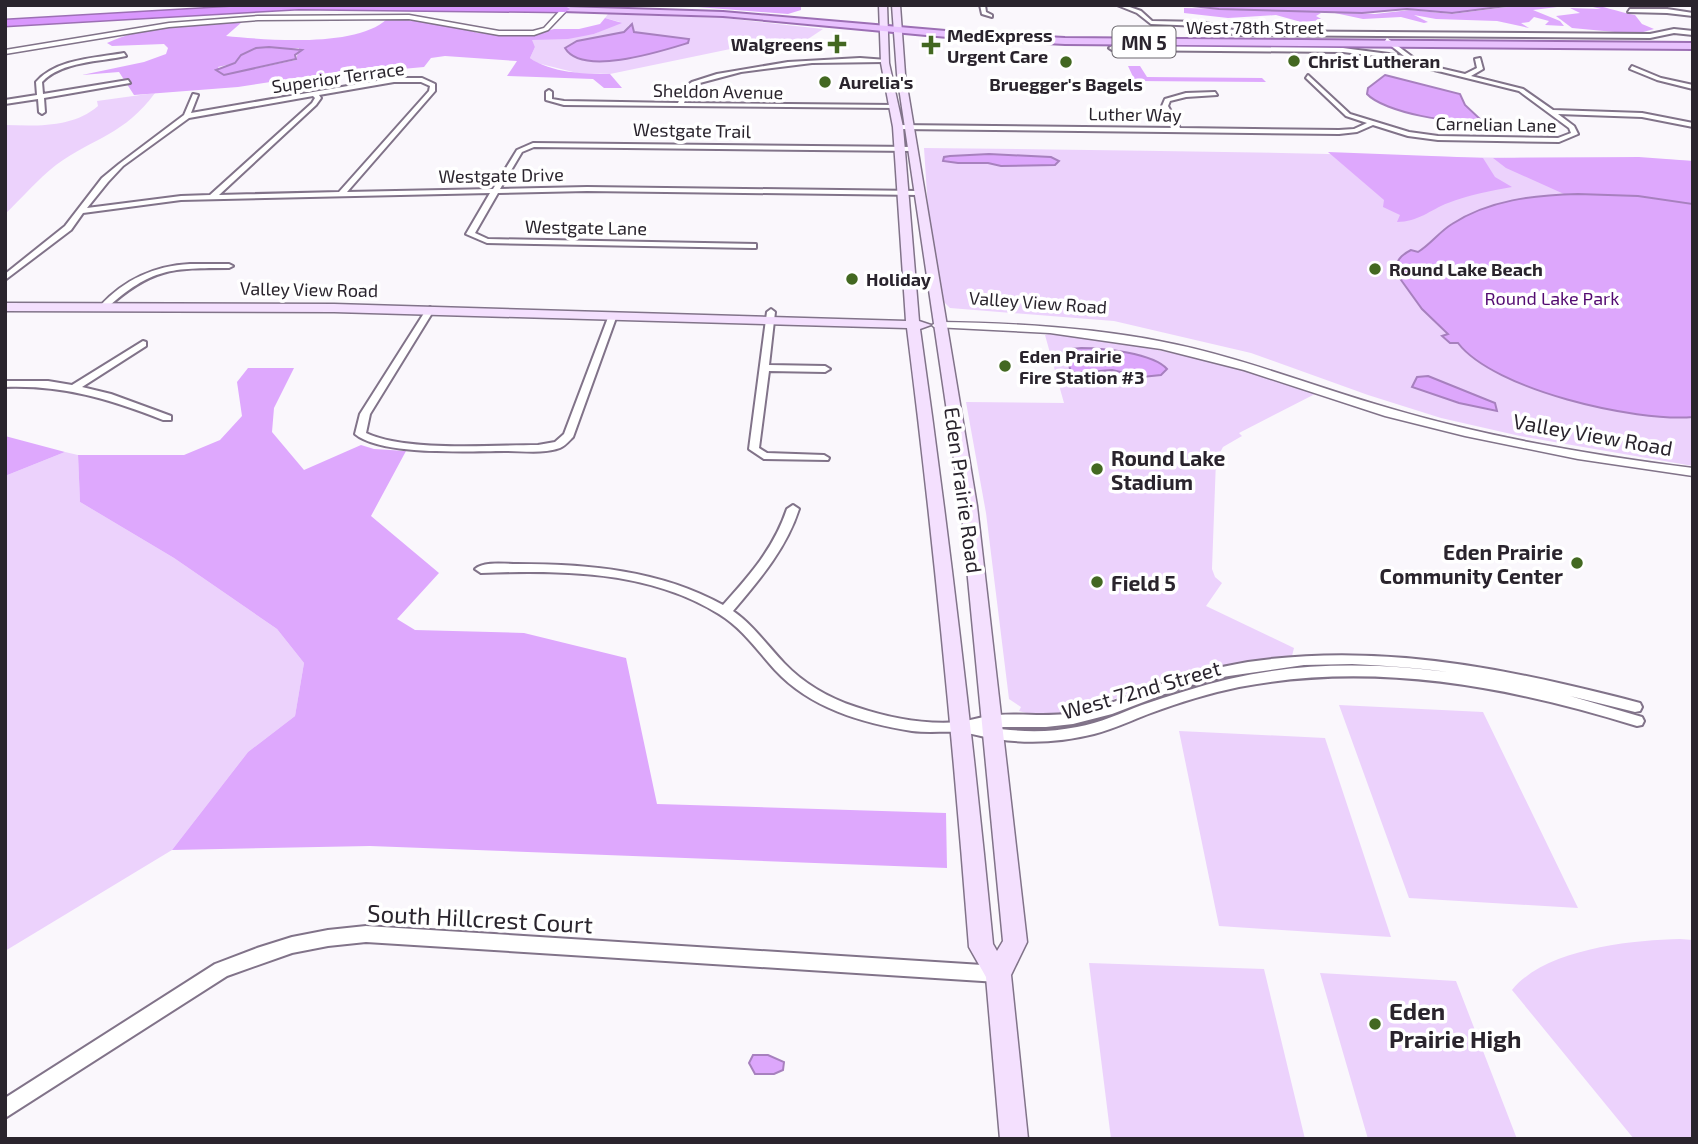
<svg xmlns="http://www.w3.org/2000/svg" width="1698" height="1144" font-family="'Exo 2',sans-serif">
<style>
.green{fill:#ecd2fc;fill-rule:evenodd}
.forest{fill:#dea8fd;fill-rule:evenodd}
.water{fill:#dda7fc;stroke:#a780be;stroke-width:2}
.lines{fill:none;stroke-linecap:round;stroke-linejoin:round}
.minor-casing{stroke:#817389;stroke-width:4}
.tertiary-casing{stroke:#817389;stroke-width:3}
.secondary-casing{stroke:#817389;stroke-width:3}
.primary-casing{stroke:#9c6fb4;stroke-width:4}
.motorway-casing{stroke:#9c6fb4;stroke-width:3}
.minor{fill:#fff;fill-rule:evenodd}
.tertiary{fill:#fff;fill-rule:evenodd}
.secondary{fill:#f4e0fe;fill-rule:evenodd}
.primary{fill:#e8c1fe;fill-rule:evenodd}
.motorway{fill:#d998fd;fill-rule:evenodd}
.poi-dot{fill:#436821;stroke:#fff;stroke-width:2.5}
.labels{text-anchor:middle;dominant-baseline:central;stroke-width:7;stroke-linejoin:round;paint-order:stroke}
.far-street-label{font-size:18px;fill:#2a242d;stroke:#fff}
.far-poi-label{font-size:18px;font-weight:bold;fill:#2a242d;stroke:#fff;text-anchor:start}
.far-park-label{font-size:18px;fill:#530a71;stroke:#fff}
.shield{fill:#fff;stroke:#6a666c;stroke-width:2}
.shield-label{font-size:19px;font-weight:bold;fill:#2a242d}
.street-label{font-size:21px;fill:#2a242d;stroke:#fff}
.poi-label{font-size:21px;font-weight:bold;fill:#2a242d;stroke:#fff;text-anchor:start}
.near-street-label{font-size:24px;fill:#2a242d;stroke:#fff}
.near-poi-label{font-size:24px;font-weight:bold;fill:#2a242d;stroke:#fff;text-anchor:start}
</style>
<rect width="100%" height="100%" fill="#faf7fc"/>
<path class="green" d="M608 14 725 18 823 29 805 41 764 42 610 74 577 73 537 63 530 58 535 47 531 40 594 34 620 22 605 18ZM629 25 633 32 689 40 688 43C667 50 610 66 590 61 582 59 573 52 565 48L577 41 625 32Z
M155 93C124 135 95 137 56 165 38 179 22 198 5 214V125C36 126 73 128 98 106L97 101Z
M924 148C1101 150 1277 152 1454 157 1534 159 1613 155 1693 161V466L1520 436 1441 418 1368 395 1251 353 1114 321 950 308 943 301 928 209Z
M1049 334C1141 342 1229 364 1317 393L1239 433 1242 436 1223 447 1216 460 1212 569 1215 577 1222 583 1206 606 1294 648 1292 656C1254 660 1217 665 1180 675 1130 688 1071 727 1019 711L1021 707 1009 699 986 513 966 402 1064 403 1045 335Z
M65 452 78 455 80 502 174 558 277 629 304 663 295 716 248 752 172 850 5 951V476Z
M1339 705 1483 712 1578 908 1409 898Z
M1179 731 1325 738 1391 937 1219 926Z
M1680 939 1693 940V1139H1634L1512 990C1545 949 1631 940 1680 939Z
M1089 963 1264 969 1305 1139H1111Z
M1320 973 1456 981 1517 1139H1368Z"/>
<path class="forest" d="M672 5H801V10L788 14Z
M1522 5H1573L1533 10 1560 21 1564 26 1545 25 1549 21 1534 17 1529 22 1521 23 1529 28 1497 21 1436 19 1414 15 1428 22 1424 23 1401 17 1363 19 1330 12 1375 14 1410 10 1452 14Z
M1585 5C1603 5 1618 12 1635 15L1642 24 1654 29 1636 34 1572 28 1556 16 1580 13 1570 8 1601 9Z
M1184 8 1315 11 1321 13 1316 16 1323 20 1301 22 1276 15 1228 18 1184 13Z
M605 18 622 23 594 34 568 39 532 40 535 47 530 58C551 73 585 74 610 74L622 88H604L593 79 507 76 517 61 445 56 431 58 424 67 391 70 362 68 238 87 134 95 119 72 82 75 144 62 166 54 168 48 164 44 112 46 107 43C147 24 199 24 242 22L226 36C267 40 356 48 387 19L441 22 478 33 534 34 554 29H579L600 24ZM299 48 296 60 224 75 218 67 236 63 241 55Z
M1128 66H1140L1147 77 1262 78 1266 82 1135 81Z
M1328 152 1483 158 1495 177 1512 187C1490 191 1468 195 1448 203 1430 210 1418 222 1397 222L1400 215 1383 207 1384 200Z
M1639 157 1693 161V204L1638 196 1564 194 1506 168 1493 158Z
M248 368H294L274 408 272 432 304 470 361 445 374 449 406 451 371 516 439 573 397 619 415 630 524 633 626 658 657 804 946 813 947 868 370 846 172 850 248 752 295 716 304 663 277 629 174 558 80 502 78 455H184L220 440 242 416 237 382Z
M5 436 65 452 5 476Z"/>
<path class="water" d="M1183 5H1514L1452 13 1407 9 1362 13 1219 9Z
M632 24 634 32 689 39 688 43C662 51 582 77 565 48L577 41 624 32Z
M269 47 302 50 295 55 296 59 224 75 216 70 235 63 241 55 256 48Z
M1385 75 1460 94 1465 105 1480 119C1457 126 1383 112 1367 94L1368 88Z
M989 154 1051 157 1059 161 1055 165 1001 166 988 163H958L943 161 944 157 950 156Z
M1578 194 1638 196 1693 204V417C1635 422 1494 390 1458 343H1450L1442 336 1448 334 1422 309 1396 273C1395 261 1401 255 1411 250L1418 252C1431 244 1439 232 1452 224 1489 200 1534 195 1578 194Z
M1081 348C1103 348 1153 353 1167 369L1161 375 1142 377 1112 370 1075 373 1070 369 1067 355 1072 349Z
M1428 376 1495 403 1497 411 1459 403 1412 387 1417 377Z
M753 1055H768L784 1062 783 1070 774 1074H755L749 1063Z"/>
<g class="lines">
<defs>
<path id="minor" d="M980 5H985L986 12 992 15V17L982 14Z
M1117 5H1124L1141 11 1152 21 1202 22 1237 31 1650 34 1674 29 1693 31V35L1674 33 1650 38 1237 35 1202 26 1151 24 1137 13Z
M1630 9H1667L1693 13V16L1667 13 1628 12Z
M1387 38 1422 64 1465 74 1477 68 1475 59 1480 58 1483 69 1471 76 1523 89 1553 110 1642 113 1693 123V127L1642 117 1558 114 1574 126 1578 134 1559 142 1438 140 1408 136 1373 125 1357 132 1339 134 898 129 895 127 898 125 1174 128 1162 106 1165 99 1186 93 1215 92 1217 95 1186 97 1170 101 1168 106 1180 128 1339 130 1354 129 1367 123 1346 116 1306 78 1308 75 1350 114 1409 132 1438 136 1558 138 1571 133 1569 128 1519 91 1418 66 1409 60 1343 52 1112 50 1109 48 1112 46 1343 48 1404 56 1385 41Z
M124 53 126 56C99 62 62 61 42 82L43 94 128 80 130 83 44 98 45 112 42 114 39 112 38 99 5 104V100L37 95 36 82C56 59 95 58 124 53Z
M860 58 887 60 884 62 812 63 741 72 696 84 690 89 684 103 895 105 897 108 564 105 546 100V92L549 90 552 92V99L564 101 678 103 685 87 692 82 717 74 788 62Z
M1632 66 1661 78 1693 85V89L1657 80 1630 69Z
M394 78H422L435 84V91L347 192 493 189 517 150 533 143 913 147 916 149 913 151 534 147 522 152 500 189 587 187 919 191 923 193 919 195 587 191 498 193 475 233 488 239 756 244V248H753L487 243 466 234 490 193 181 200 83 213 71 230 5 280V274L65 226 102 178 119 164 184 115 193 94 198 95 191 113ZM394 82H421L430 86 429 91 339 192 219 195 316 105 321 98 319 95ZM313 96 315 98 312 103 210 195 181 196 87 208 108 182 123 166 189 118Z
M190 264H229L233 266 229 268C172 268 151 268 107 308L100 306C125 279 154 266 190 264Z
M430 307 434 310 370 414 366 433C407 452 491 445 538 445L555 442 564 434 609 315 616 313 617 315 573 437C569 441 565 446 560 448 544 454 522 451 505 451 470 451 381 456 355 434L360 414 426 310Z
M771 309 775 312 769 365 825 366 830 369 825 372 769 371 759 448 767 453 824 455 829 458 828 460 764 459 749 449 767 312Z
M143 341 146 342V346L82 387 111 394 171 416V420H163C109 399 64 385 5 387V381H48L72 385Z
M793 505 799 509C786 549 760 579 733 611 753 625 767 645 784 663 804 684 829 698 856 707 888 718 926 725 960 722 972 720 984 716 997 715 1031 713 1055 719 1091 709 1115 703 1138 692 1161 684 1189 674 1219 667 1248 662 1354 646 1459 660 1563 684 1589 690 1615 696 1640 703L1642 707 1640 711 1635 712 1570 696 1642 717 1644 721 1642 725 1637 726C1508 686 1374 661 1239 687 1210 693 1180 702 1151 713 1132 720 1114 729 1094 734 1062 742 1029 744 997 739 985 738 972 733 961 732 944 731 928 733 912 731 862 723 810 708 775 670 757 650 742 628 719 614 648 570 561 570 481 573L475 569C484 561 505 564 517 564 588 564 660 570 723 605 750 575 774 548 787 509ZM1352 664C1389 666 1425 668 1462 674 1385 663 1305 661 1229 679 1200 686 1171 695 1142 705 1121 713 1100 723 1077 727 1047 733 1017 732 987 727H1046L1073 724 1112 714 1183 687 1222 677 1304 665Z
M366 926 998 966 1004 968 1007 974 1004 980 998 982 366 942 328 946 292 953 227 976 5 1118V1098L215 964 257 948 292 937 328 930Z"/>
<path id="tertiary" d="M565 5 571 6 548 30 534 35H499L409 19 258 20 169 27 5 54V50L169 23 258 16 409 15 499 31H533L544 28Z
M938 322C1012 323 1086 327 1159 341 1239 356 1314 387 1392 409 1490 438 1592 455 1693 468V476L1578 459 1465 436 1385 416 1244 370 1161 349 1050 333 934 327 932 325Z"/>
<path id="secondary" d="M879 5H887L889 63 903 127 919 321 931 325 920 329C949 534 973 738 993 944L997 951 1003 941 961 506 897 74 892 5H900L905 74 977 506 1027 942 1011 975 1028 1139H1000L986 977 969 947C953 740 933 534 907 328L334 312 5 311V303L334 304 906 321 893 127 881 63Z"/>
<path id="primary" d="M565 7 723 12 969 33 1065 38 1693 43V49L1065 44 969 39 723 16 562 11Z"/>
<path id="motorway" d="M264 5 565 6 570 9 565 12 299 9 5 26V20Z"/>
</defs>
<use href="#minor" class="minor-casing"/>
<use href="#tertiary" class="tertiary-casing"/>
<use href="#secondary" class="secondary-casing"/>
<use href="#primary" class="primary-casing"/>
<use href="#motorway" class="motorway-casing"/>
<use href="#minor" class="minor"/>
<use href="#tertiary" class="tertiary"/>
<use href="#secondary" class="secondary"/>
<use href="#primary" class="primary"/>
<use href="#motorway" class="motorway"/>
</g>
<g class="poi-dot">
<path d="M833.5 33.5h7v7h7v7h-7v7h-7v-7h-7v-7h7z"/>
<path d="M927.5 34.5h7v7h7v7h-7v7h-7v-7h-7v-7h7z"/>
<circle cx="1294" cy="61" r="7"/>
<circle cx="1066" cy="62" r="7"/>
<circle cx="825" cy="82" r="7"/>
<circle cx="1375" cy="269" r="7"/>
<circle cx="852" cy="279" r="7"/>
<circle cx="1005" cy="366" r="7"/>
<circle cx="1097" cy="469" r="7"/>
<circle cx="1577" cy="563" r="7"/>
<circle cx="1097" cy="582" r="7"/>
<circle cx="1375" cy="1024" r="7"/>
</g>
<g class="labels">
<g class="far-street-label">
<text x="1255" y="27">West 78th Street</text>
<text transform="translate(338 77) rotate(-8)">Superior Terrace</text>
<text transform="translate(718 91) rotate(1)">Sheldon Avenue</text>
<text transform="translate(1135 114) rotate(1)">Luther Way</text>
<text transform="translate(1496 124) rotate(1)">Carnelian Lane</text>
<text transform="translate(692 130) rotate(1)">Westgate Trail</text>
<text transform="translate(501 175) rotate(-1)">Westgate Drive</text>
<text transform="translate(586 227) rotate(1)">Westgate Lane</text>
<text transform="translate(309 289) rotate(1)">Valley View Road</text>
<text transform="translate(1038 302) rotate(4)">Valley View Road</text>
</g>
<g class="far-poi-label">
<text x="947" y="35">MedExpress<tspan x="947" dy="21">Urgent Care</tspan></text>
<text x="823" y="44" text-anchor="end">Walgreens</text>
<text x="1308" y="61">Christ Lutheran</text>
<text x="839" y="82">Aurelia's</text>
<text x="1066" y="84" text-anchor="middle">Bruegger's Bagels</text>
<text x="1389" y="269">Round Lake Beach</text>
<text x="866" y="279">Holiday</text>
<text x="1019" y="356">Eden Prairie<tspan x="1019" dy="21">Fire Station #3</tspan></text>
</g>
<g class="far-park-label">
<text x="1552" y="298">Round Lake Park</text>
</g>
<rect class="shield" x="1112.5" y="26.5" width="63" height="31" rx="5"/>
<g class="shield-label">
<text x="1144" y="42">MN 5</text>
</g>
<g class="street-label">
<text transform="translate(1593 434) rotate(10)">Valley View Road</text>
<text transform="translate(964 490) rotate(82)">Eden Prairie Road</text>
<text transform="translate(1141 689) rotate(-16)">West 72nd Street</text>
</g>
<g class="poi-label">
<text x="1111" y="457">Round Lake<tspan x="1111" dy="24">Stadium</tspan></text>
<text x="1563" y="551" text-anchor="end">Eden Prairie<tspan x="1563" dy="24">Community Center</tspan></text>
<text x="1111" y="582">Field 5</text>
</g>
<g class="near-street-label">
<text transform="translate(480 918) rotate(3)">South Hillcrest Court</text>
</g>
<g class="near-poi-label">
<text x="1389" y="1010">Eden<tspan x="1389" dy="28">Prairie High</tspan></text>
</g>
</g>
<rect width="1698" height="1144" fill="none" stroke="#2a242d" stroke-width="14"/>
</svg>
